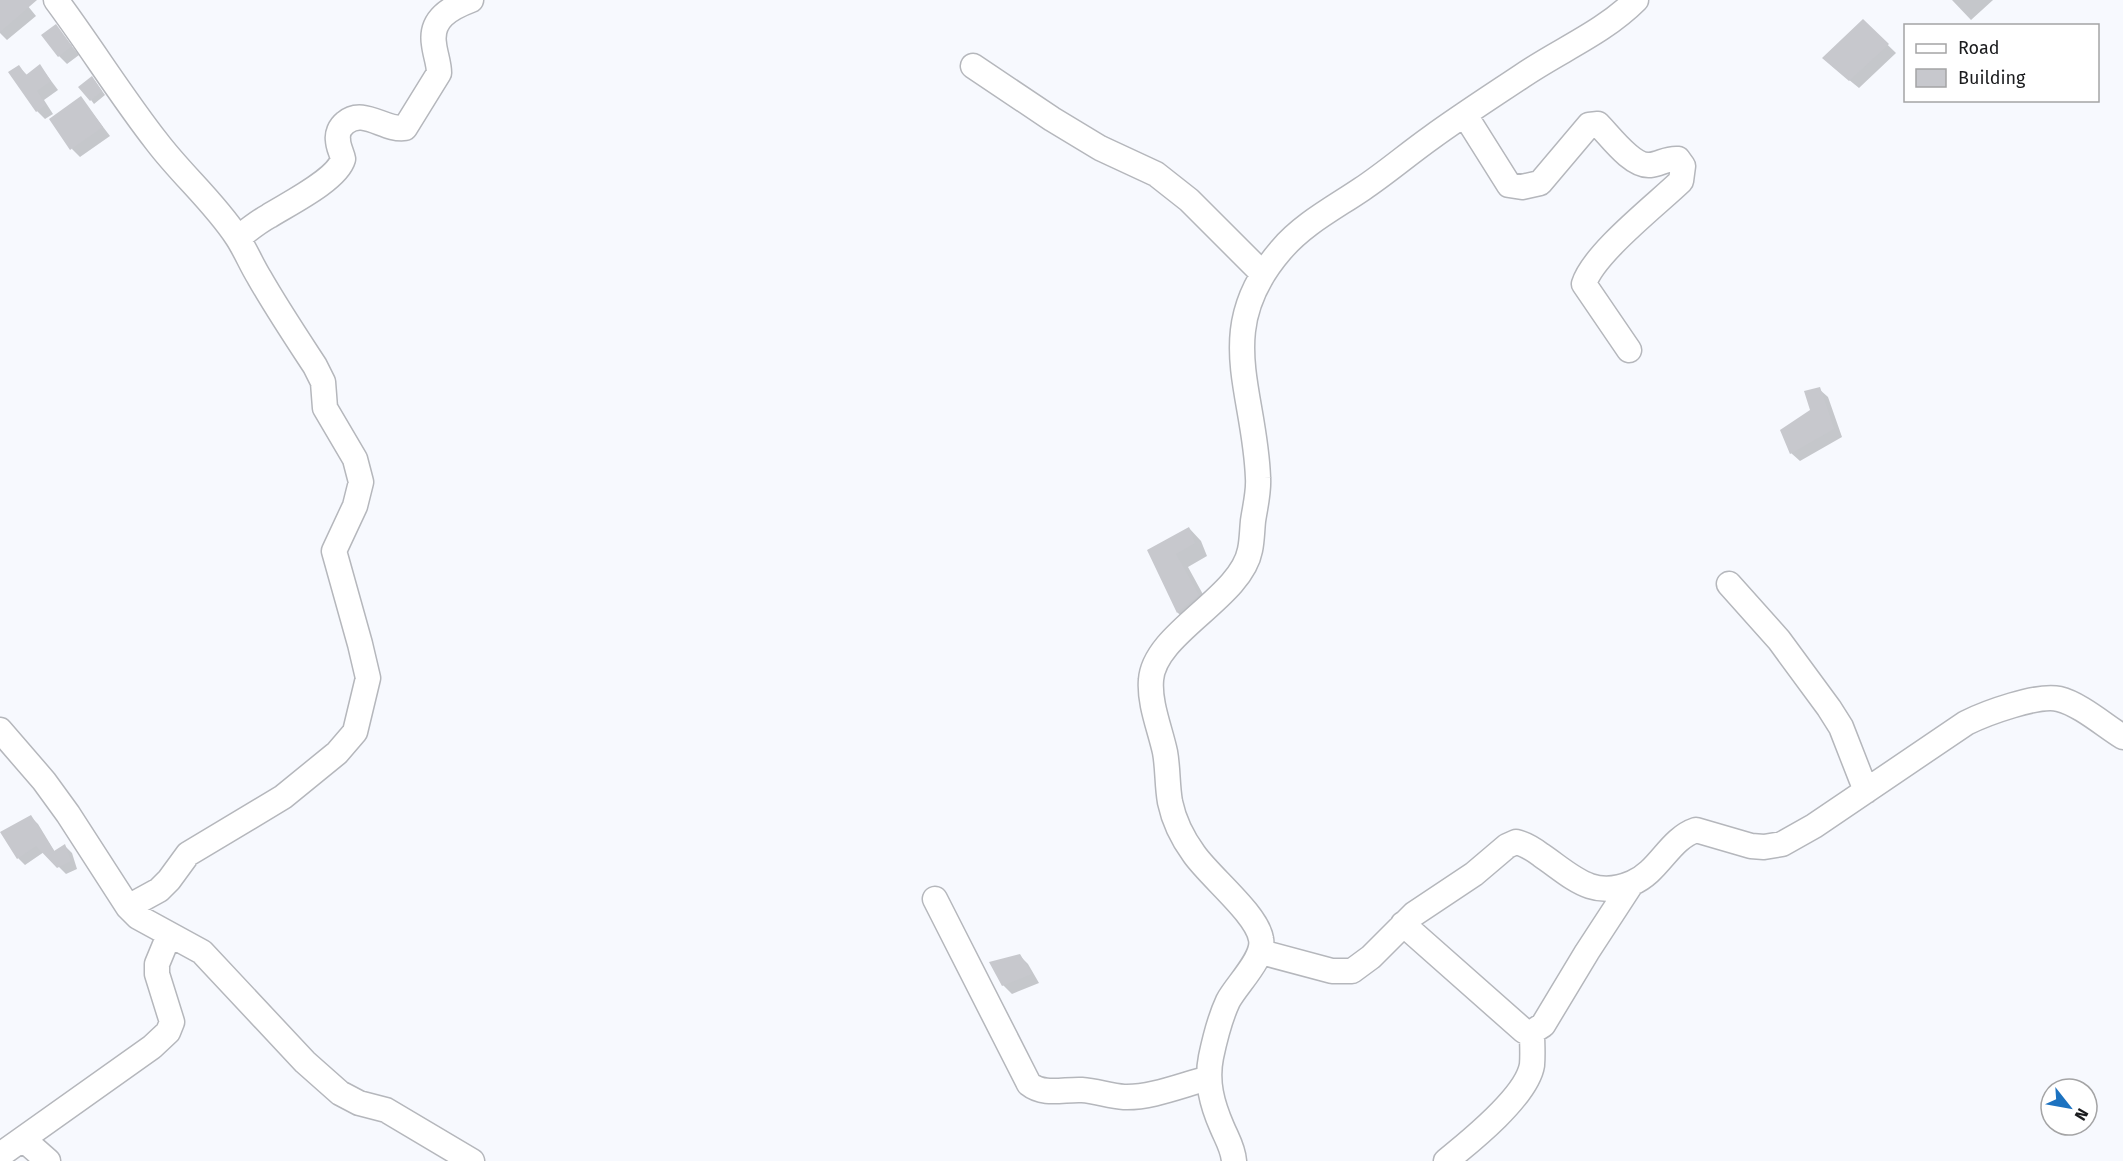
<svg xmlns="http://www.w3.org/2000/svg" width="2123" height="1161" font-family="'Fira Sans',sans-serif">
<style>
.shadow{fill:#0003}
.building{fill:#c7c8cd}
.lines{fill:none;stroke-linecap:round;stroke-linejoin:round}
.minor-casing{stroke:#b5b7bc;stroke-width:27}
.minor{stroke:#fff;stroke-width:24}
</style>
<rect width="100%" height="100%" fill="#f7f9fe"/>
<path class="shadow" d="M0 0H23L36 16 7 40 0 33Z
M1952 0H1993L1971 20Z
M1863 21 1896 53 1859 88 1832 66Z
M56 26 79 55 67 64 59 56Z
M40 66 58 90 44 100 53 114 45 119 37 111 19 67 27 75Z
M95 81 105 95 94 104 91 100Z
M81 98 110 136 80 157 72 149Z
M1819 389 1828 397 1842 437 1800 461 1791 453 1812 411Z
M1189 528 1201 541 1207 556 1188 567 1211 609 1191 625 1178 613 1149 550Z
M31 817 38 824 55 852 65 846 72 853 77 869 66 874 44 852 25 865 18 858Z
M1020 956 1028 964 1039 983 1012 994 1003 985Z"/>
<path class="building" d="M0 0H37L0 32Z
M1863 19 1889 44 1849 81 1822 58Z
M56 24 72 46 58 57 41 35Z
M40 64 51 81 37 91 46 105 36 112 8 72 19 65 26 75Z
M92 76 102 91 90 101 78 87Z
M81 96 103 127 70 150 49 119Z
M1820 387 1834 429 1790 454 1780 430 1810 410 1804 391Z
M1189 527 1195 543 1176 554 1199 595 1177 613 1147 550Z
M31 815 54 851 65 844 71 861 57 868 36 846 17 859 0 832Z
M1020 954 1032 974 1002 986 989 962Z"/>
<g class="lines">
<defs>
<path id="minor" d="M56 0C91 47 121 96 157 142 182 175 214 202 237 237 245 249 251 264 259 277 276 307 296 337 315 366L323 382 325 408 355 459 361 482 355 506 334 551 360 644 368 678 355 732 337 753 283 797 188 854 169 880 159 890 128 907
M973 66 1052 119 1100 148 1156 174 1189 200 1262 273
M1465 115 1509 185 1522 187 1540 183 1589 125 1598 124C1610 136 1632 167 1650 165 1660 164 1667 158 1678 159L1683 166 1681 181C1656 205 1593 254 1584 284L1629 350
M238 238C248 230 258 222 269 216 288 204 337 180 343 159 342 153 338 147 338 140 337 134 340 127 345 123 363 107 385 131 405 128L439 73C439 63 435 54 434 44 430 19 450 8 471 0
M1729 584 1779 640 1829 708 1841 727 1866 791
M0 730 44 781 68 814 128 907 138 917 202 952 305 1062 340 1093 359 1103 386 1110 472 1161
M935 899 1029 1084C1044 1096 1064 1089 1082 1090 1096 1091 1110 1096 1124 1097 1151 1098 1182 1085 1209 1078
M1403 924 1524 1031 1532 1032 1543 1025 1587 952 1632 883
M1261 952 1332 971H1352L1371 957 1414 914 1474 874 1507 846 1516 842C1525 844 1533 849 1541 855 1572 876 1592 900 1632 883 1659 872 1669 839 1696 830L1751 846 1764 847 1782 844 1814 826 1966 723C1986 713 2038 694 2059 699 2080 704 2105 726 2123 737
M23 1139 48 1161
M0 1155 152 1047 168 1032 172 1022 157 974V964L169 935
M1234 1161C1233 1148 1227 1139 1222 1127 1212 1104 1206 1082 1211 1057 1215 1038 1220 1018 1228 1001 1237 984 1265 958 1261 939 1257 914 1210 877 1194 854 1183 839 1174 821 1170 802 1167 785 1168 768 1165 752 1160 729 1149 703 1151 680 1154 633 1241 598 1250 550 1252 541 1252 531 1253 521 1255 507 1259 492 1258 478 1255 390 1212 330 1281 250 1303 224 1334 208 1362 189 1386 173 1408 154 1432 137 1461 116 1492 96 1522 76 1560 50 1603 33 1636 0
M1446 1161C1471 1141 1527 1096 1532 1065 1533 1054 1532 1042 1532 1032"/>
</defs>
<use href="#minor" class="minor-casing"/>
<use href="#minor" class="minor"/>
</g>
<rect x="1904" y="24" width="195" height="78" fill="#ffffff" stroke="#a4a4a5" stroke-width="1.5"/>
<rect x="1916" y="44" width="30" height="9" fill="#ffffff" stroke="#a4a4a5" stroke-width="1.5"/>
<text x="1958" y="54" font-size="18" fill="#1b1c1e">Road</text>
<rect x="1916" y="69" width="30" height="18" fill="#c7c8cd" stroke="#a4a4a5" stroke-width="1.5"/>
<text x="1958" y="84" font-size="18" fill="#1b1c1e">Building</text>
<g transform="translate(2069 1107) rotate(121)"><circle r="28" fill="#ffffff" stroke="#a4a4a5" stroke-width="1.5"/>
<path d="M0-4.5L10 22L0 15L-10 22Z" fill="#1c72c0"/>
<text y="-9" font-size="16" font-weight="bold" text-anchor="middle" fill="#1b1c1e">N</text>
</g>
</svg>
